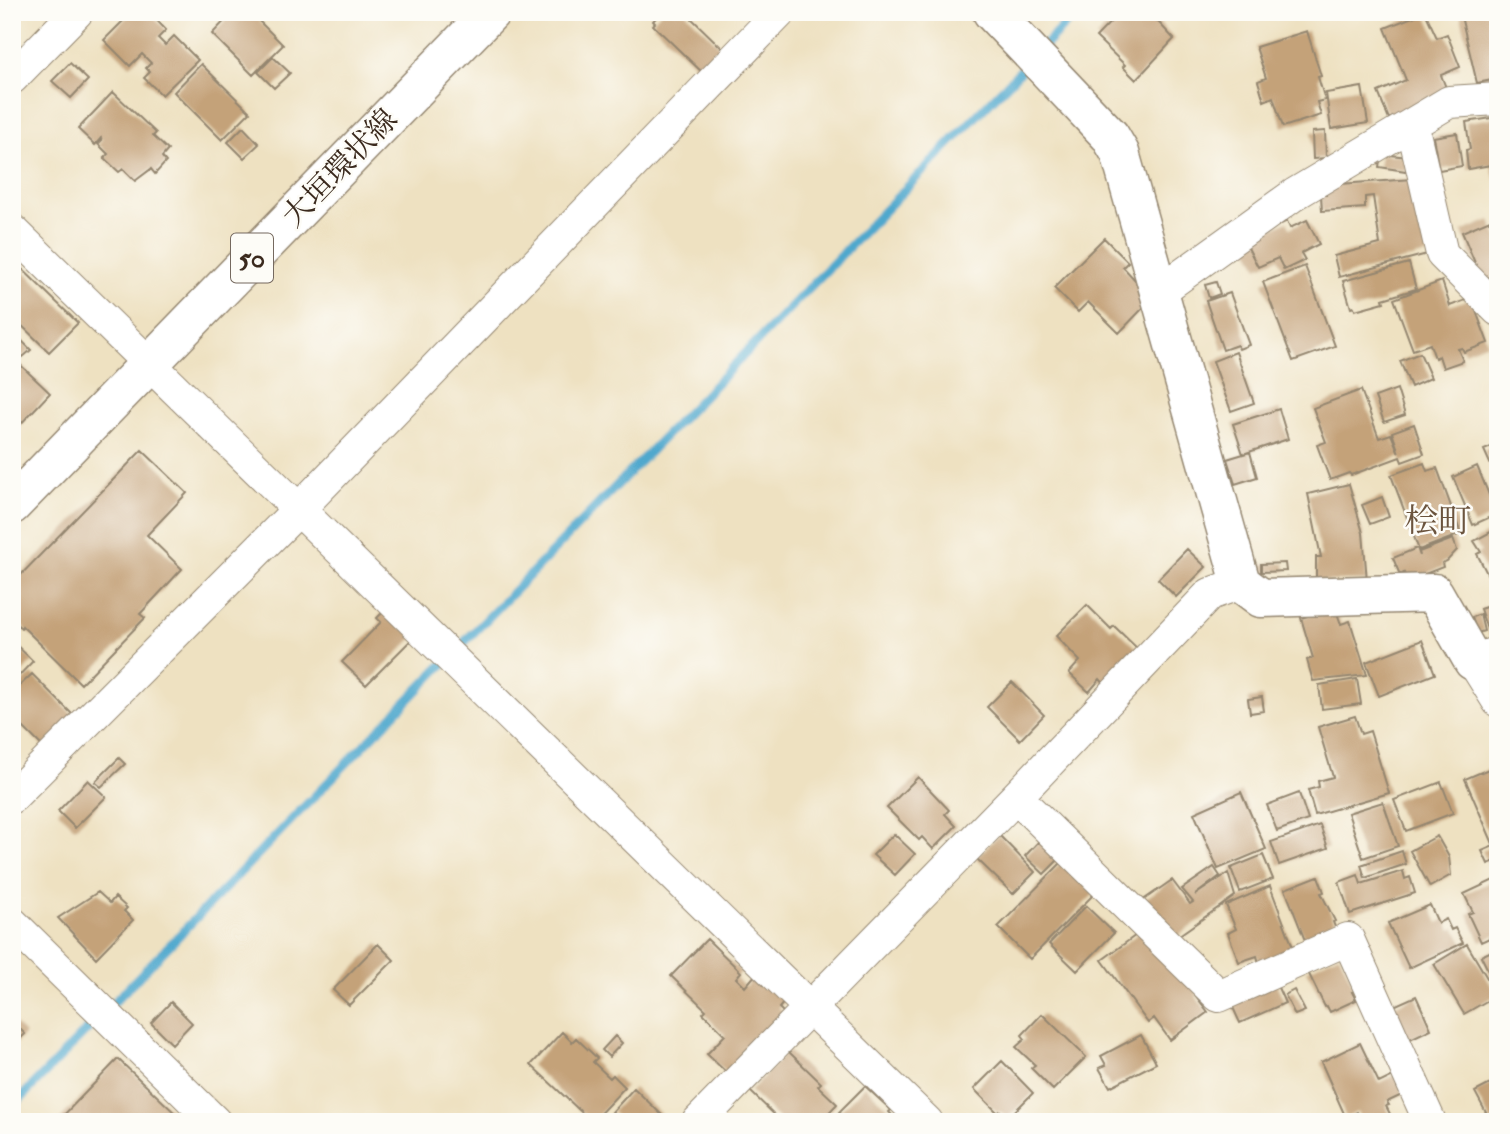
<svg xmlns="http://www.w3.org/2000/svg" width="1510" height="1134" font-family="'IM FELL Double Pica','Noto Serif JP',serif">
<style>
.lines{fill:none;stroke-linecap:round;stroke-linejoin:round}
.stream{stroke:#50a8cd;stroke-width:9}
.building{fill:#c4a279}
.minor-casing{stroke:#948670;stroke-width:34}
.tertiary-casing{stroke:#948670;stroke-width:41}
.primary-casing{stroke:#948670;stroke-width:41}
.minor{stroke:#fff;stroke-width:32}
.tertiary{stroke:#fff;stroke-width:38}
.primary{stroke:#fff;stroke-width:38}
.labels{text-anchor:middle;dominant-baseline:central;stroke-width:5;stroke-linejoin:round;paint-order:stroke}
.shield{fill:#fdfcf7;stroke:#75695f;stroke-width:2}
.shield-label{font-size:28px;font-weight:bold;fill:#3b2a1e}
.street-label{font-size:30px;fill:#3b2a1e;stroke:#fdfcf7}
.quarter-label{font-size:33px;fill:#6b543e;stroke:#fdfcf7}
</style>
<rect width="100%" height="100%" fill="#fdfcf7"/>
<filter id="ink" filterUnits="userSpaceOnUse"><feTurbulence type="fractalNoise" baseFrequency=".0143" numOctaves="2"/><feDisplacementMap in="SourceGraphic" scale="14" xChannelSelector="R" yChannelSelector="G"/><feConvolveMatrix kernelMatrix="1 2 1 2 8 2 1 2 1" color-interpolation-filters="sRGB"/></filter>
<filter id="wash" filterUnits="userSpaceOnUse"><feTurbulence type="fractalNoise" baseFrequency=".00686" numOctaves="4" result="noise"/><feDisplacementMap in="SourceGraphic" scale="28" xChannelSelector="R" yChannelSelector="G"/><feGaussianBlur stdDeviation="1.57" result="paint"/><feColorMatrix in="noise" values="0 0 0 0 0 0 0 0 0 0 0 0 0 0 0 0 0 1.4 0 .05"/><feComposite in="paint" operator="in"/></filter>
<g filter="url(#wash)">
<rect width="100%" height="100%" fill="#eee1c1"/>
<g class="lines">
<path class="stream" d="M1039 51 1077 12
M12 1107 1027 64"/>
</g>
<g id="blocks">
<path class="building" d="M132 12H149L166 30 158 38 165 45 174 36 198 60 162 95 144 78 150 72 146 68 151 63 142 54 130 66 104 40Z
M233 12H250L283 45 253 75 212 34Z
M661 12H685L726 52 704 74 653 25 655 23 653 21Z
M1120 12H1149L1174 39 1136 80 1123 67 1125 65 1096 37Z
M1425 12 1437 38 1447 34 1460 67 1441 75 1448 93 1389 119 1378 92 1406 80 1385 28Z
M1460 12H1498V26L1492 27 1498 52V67H1494L1497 79 1477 83Z
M1307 31 1321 76 1318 77 1325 100 1317 102 1321 115 1283 127 1273 97 1264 101 1258 81 1266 78 1256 47Z
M273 57 290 73 274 88 258 72Z
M70 63 88 80 71 98 52 81Z
M201 64 250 112 222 140 174 92Z
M1362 87 1368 123 1331 129 1326 93Z
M113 92 156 133 153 136 168 150 162 157 166 162 155 174 151 169 135 181 123 169 119 172 104 158 108 154 98 144 102 140 101 138 95 145 78 129Z
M1498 117V180H1495L1491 165 1468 169 1466 150 1470 149 1466 122Z
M243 127 259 144 244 158 228 142Z
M1325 131 1326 158 1313 159 1312 132Z
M1457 133 1462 166 1439 170 1433 137Z
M1381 154 1408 157 1406 171 1379 167Z
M1413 179 1435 252 1339 277 1334 256 1380 244 1373 196 1365 197V208L1322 211 1321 195H1326L1325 185Z
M1307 220 1319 244 1301 253 1305 260 1284 270 1278 258 1258 267 1245 242 1287 221 1290 228Z
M1490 220 1498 239V290L1493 278 1483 282 1462 232Z
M1104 238 1128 262 1123 267 1136 281 1144 307 1119 333 1088 302 1078 312 1054 288Z
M12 259 78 323 49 352 12 316Z
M1409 263 1416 289 1383 299 1384 302 1355 310 1354 307 1351 308 1343 281Z
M1305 266 1335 346 1293 361 1263 282Z
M1442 281 1450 306 1471 298 1488 343 1464 352 1462 348 1458 349 1463 361 1443 368 1439 356 1435 358 1430 344 1413 350 1394 299Z
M1216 282 1220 294 1209 298 1205 285Z
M1230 293 1249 345 1239 349 1237 345 1223 350 1206 301Z
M15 334 31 350 23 357 12 347V336Z
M1236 352 1254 403 1231 411 1213 361Z
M1420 353 1431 378 1411 387 1400 361Z
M12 357 50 393 16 429 12 425Z
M1397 389 1405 415 1384 422 1375 397Z
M1361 390 1379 438 1391 434 1399 453 1392 432 1414 424 1424 454 1402 462 1400 457 1351 475 1349 473 1330 480 1317 445 1326 442 1313 408Z
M1279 409 1288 439 1243 454 1233 424Z
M1498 444V481L1484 450Z
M142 450 187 493 147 535 182 569 140 614 145 618 81 684 22 626 21 628 12 620V592L14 589 12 584Z
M1250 452 1257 477 1235 484 1227 459Z
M1424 463 1427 471 1437 468 1461 534 1419 550 1391 475Z
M1477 466 1497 514 1473 525 1453 477Z
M1349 484 1363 533 1367 581H1316V557H1321L1308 494Z
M1382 497 1389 517 1370 524 1362 505Z
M1498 528V582L1493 585 1477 554 1481 552 1474 541Z
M1453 539 1457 550 1447 561 1442 563 1443 567 1407 581 1404 573 1400 575 1393 558 1417 548 1420 556 1419 552Z
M1187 549 1206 567 1176 597 1158 579Z
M1285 563 1286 571 1261 572V564Z
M1498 603V634L1490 637 1480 609Z
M1087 605 1111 629 1114 626 1142 653 1108 688 1100 679 1089 692 1069 673 1080 661 1056 636Z
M1335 608 1341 624 1350 621 1367 675 1313 681 1307 660 1313 658 1301 618Z
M386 609 414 637 366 685 342 662 381 622 377 618Z
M1480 614 1484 631 1477 633 1472 617Z
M1422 640 1435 674 1379 696 1366 662Z
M12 641 33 661 12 683Z
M32 674 74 716 43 747 12 716V693Z
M1357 679 1361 704 1322 709 1319 685Z
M1012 682 1044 715 1020 740 987 707Z
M1262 697 1264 711 1250 713 1248 699Z
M1355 716 1361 734 1370 731 1389 793 1315 815 1308 790 1319 787 1318 781 1333 777 1318 727Z
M119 758 125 764 101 787 95 782Z
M1498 765V860L1488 864 1482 851 1494 846 1465 779Z
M918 777 949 810 945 814 956 826 933 849 922 837 919 840 887 808Z
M88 780 106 797 75 828 58 811Z
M1441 782 1453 813 1406 831 1394 800Z
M1241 792 1266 849 1218 869 1194 813Z
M1299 793 1308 820 1277 831 1267 805Z
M1383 802 1398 846 1363 858 1348 813Z
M1320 825 1328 848 1279 865 1271 842Z
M894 834 915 854 895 875 873 855Z
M999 835 1035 872 1013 894 976 858Z
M1437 836 1449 857 1451 875 1430 887 1410 851Z
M1042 838 1061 857 1044 874 1025 856Z
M1402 851 1406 864 1365 878 1361 865Z
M1263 855 1273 879 1240 892 1231 868Z
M1062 862 1094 894 1030 959 998 927Z
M1214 867 1220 876 1195 895 1228 873 1235 896 1175 938 1142 901 1172 880 1190 904 1193 902 1182 889Z
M1403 871 1405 879 1410 877 1415 893 1350 914 1339 882 1358 875 1361 884Z
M1318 876 1324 892 1321 893 1335 921 1333 922 1337 932 1306 943 1285 889Z
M1498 878V934L1481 942 1468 914 1473 912 1464 894Z
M1270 886 1294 950 1259 963 1257 956 1239 962 1228 933 1236 929 1226 905Z
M98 892 110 903 115 897 127 908 124 911 133 920 96 958 58 918Z
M1430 905 1438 923 1446 919 1451 930 1455 928 1463 943 1409 968 1388 923Z
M1086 906 1114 933 1077 971 1049 944Z
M1143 930 1198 994 1196 996 1208 1012 1170 1040 1154 1018 1148 1023 1102 960Z
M707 939 741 972 736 978 745 987 756 974 785 1001 779 1008 786 1015 729 1075 707 1054 725 1035 703 1013 706 1010 671 976Z
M378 944 394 960 349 1005 333 990Z
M1467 944 1497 995 1464 1014 1434 964Z
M1498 948V990L1481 956Z
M1339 954 1356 991 1352 992 1356 1000 1330 1012 1327 1006 1325 1007 1307 970Z
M1275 981 1285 1003 1240 1023 1230 1001Z
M1294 990 1305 1011 1295 1015 1285 995Z
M1416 996 1431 1029 1402 1043 1387 1009Z
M171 1002 192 1023 172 1044 151 1023Z
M1042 1014 1086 1057 1053 1090 1031 1068 1035 1065 1016 1047 1025 1039 1022 1035Z
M12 1021 25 1034 12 1047Z
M562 1032 572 1042 576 1038 597 1058 593 1062 610 1078 613 1075 625 1087 592 1122 531 1065Z
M1141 1035 1156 1063 1110 1087 1099 1068 1106 1065 1101 1056Z
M615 1036 622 1043 609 1057 602 1050Z
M1360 1043 1379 1083 1395 1075 1404 1094 1387 1102 1389 1105 1386 1106 1394 1122H1352L1360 1118 1357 1112 1346 1118 1321 1062Z
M788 1051 821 1083 818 1086 837 1104 820 1122H782L750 1091Z
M118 1059 177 1115 171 1122H57Z
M1002 1061 1033 1093 1007 1119 1000 1111 998 1113 974 1089Z
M1498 1080V1122H1491L1475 1092Z
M865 1086 891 1110 889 1112 898 1122H849L839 1112Z
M634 1088 666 1119 663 1122H622L612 1112Z"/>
</g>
</g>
<g filter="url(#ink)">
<use href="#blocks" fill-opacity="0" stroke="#948670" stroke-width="2"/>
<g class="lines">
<defs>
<path id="minor" d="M12 78 77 12
M1412 124 1442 254 1498 310
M12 230 927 1122
M1160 291 1295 194 1449 102 1498 99
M1498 652 1473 661 1498 701
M12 797 299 509 780 12
M1016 797 1219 996 1348 939 1430 1122
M12 923 215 1122
M698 1122 1016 797 1210 594 1241 583"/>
<path id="tertiary" d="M992 12 1110 136 1120 153 1241 583 1261 598 1434 593 1473 661"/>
<path id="primary" d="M12 505 491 12"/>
</defs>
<use href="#minor" class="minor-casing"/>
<use href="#tertiary" class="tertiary-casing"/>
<use href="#primary" class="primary-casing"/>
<use href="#minor" class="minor"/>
<use href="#tertiary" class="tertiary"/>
<use href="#primary" class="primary"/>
</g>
</g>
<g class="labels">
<rect class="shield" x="231" y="233.5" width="42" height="49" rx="5"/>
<g class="shield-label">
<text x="252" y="258">50</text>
</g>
<g class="street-label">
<text transform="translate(340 168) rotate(-46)">大垣環状線</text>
</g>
<g class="quarter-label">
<text x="1438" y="521">桧町</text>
</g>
</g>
<rect width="1510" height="1134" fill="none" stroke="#fdfcf7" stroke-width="42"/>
</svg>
